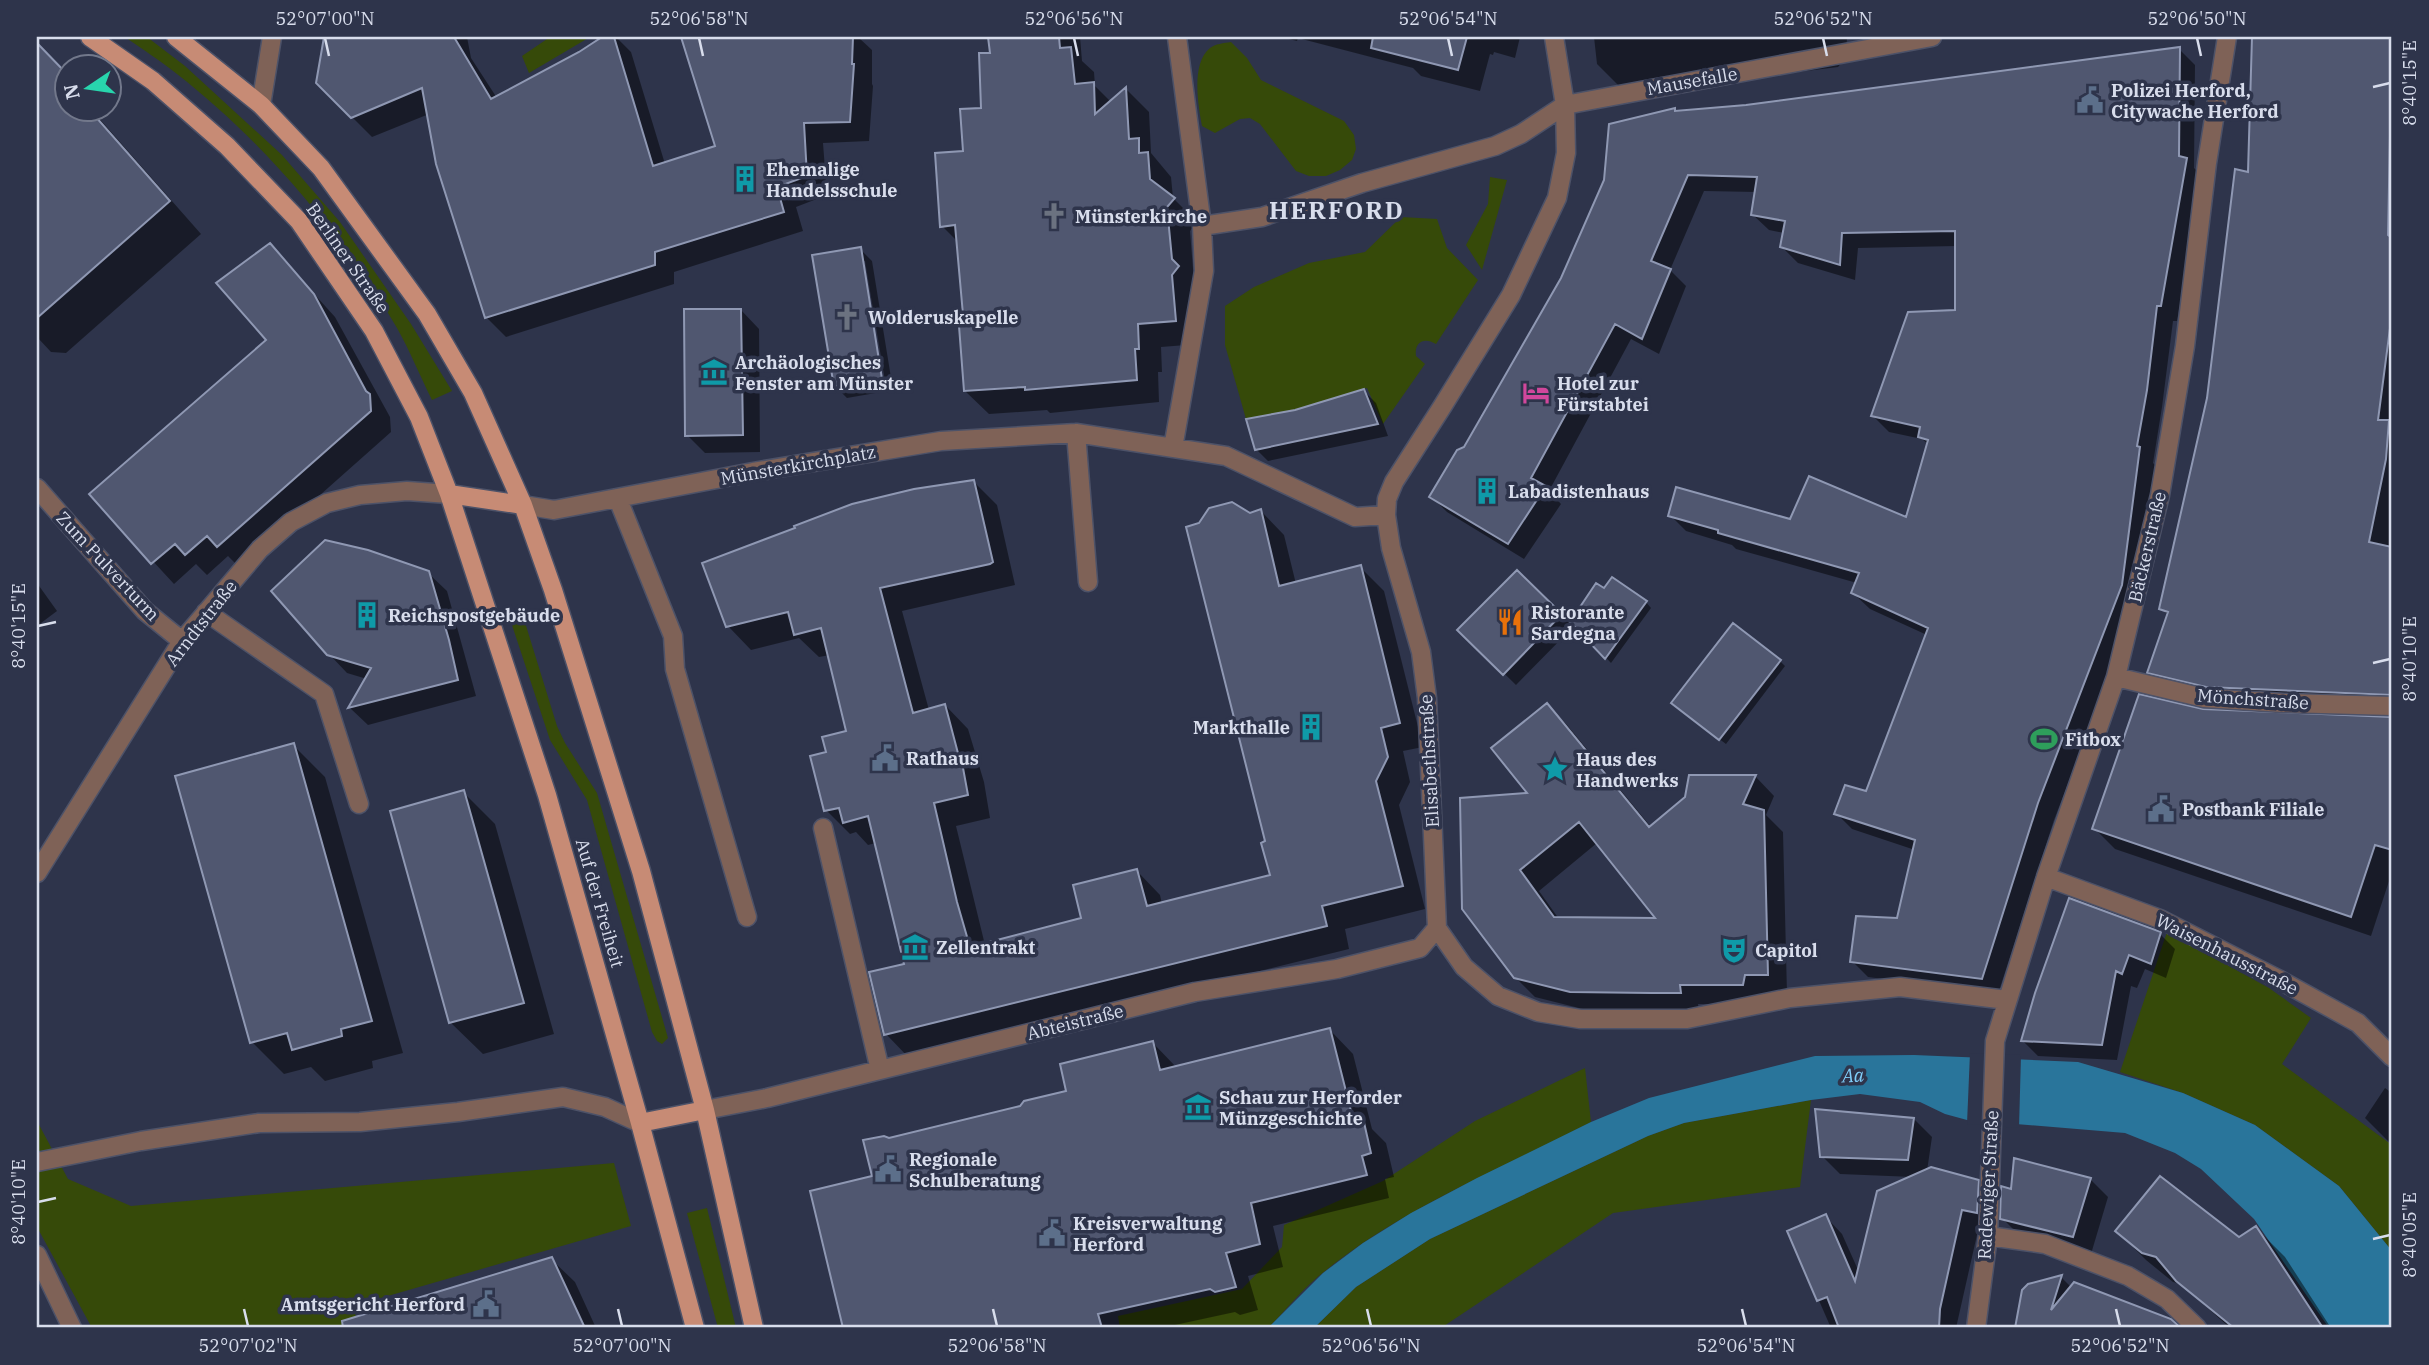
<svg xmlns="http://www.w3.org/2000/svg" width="2429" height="1365" font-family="'IBM Plex Serif',serif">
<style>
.green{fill:#364a09}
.water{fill:#29759b}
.pier{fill:#2e344b}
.shadow{fill:#0007;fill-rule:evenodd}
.building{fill:#505770;stroke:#8f98b3;stroke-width:2;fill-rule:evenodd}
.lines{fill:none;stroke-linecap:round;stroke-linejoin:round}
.minor-casing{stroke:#4d5268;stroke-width:21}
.major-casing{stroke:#4d5268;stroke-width:21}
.minor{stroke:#7f6257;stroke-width:18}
.major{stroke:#c78b75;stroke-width:18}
.ticks{fill:none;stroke:#d8ddec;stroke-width:2.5}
.labels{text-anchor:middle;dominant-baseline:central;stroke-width:7;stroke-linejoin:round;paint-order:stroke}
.street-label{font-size:18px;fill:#d8ddec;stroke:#2e344b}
.poi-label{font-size:18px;font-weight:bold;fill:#d8ddec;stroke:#2e344b;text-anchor:start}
.water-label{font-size:19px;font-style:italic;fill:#80cefa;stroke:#2e344b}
.district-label{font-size:24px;font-weight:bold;letter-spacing:2px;fill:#d8ddec;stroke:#2e344b}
.neatline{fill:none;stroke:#d8ddec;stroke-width:2.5}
.ticks-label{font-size:18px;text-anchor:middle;fill:#d8ddec}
</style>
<rect width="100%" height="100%" fill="#2e344b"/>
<path class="green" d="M125 37H147L185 66 282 155 340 222 411 324 452 391 432 400C420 376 410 351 397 328 342 234 263 141 177 74 161 61 142 49 125 37Z
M550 37H590L529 73 522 56Z
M1231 42 1247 58 1261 80 1344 121 1354 135 1356 149 1352 160 1340 170 1326 176H1309L1296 171 1260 124 1250 118 1240 119 1215 133 1202 126C1198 105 1191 63 1210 48 1215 44 1224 43 1231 42Z
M1490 177 1507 180 1482 270 1466 245 1488 204Z
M1401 217 1437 219 1447 248 1478 280 1436 344C1425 337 1414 341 1416 356L1425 364 1383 424 1367 388 1295 410 1246 419 1225 345V306L1254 287 1309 263 1365 252Z
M523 616 557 726 565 743 597 793 668 1038 662 1044 657 1041 652 1032 587 800 550 740 510 619Z
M2167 932 2269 988 2311 1018 2282 1064 2392 1145V1251L2339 1186 2255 1125 2183 1093 2120 1072Z
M1585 1068 1591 1122C1501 1169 1404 1207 1325 1271 1304 1287 1287 1309 1268 1328H1120L1118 1316 1242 1289 1282 1247 1284 1225 1383 1181 1475 1121Z
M1811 1100 1800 1187 1613 1213 1441 1328H1314L1356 1287 1430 1239 1648 1136 1684 1123Z
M37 1121 68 1179 131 1206 614 1163 631 1226 353 1306 359 1328H92L37 1227Z
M707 1208 736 1328H718L687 1213Z"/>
<path class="water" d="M1914 1055 2078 1062 2183 1093 2255 1125 2339 1186 2392 1251V1328H2329L2254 1219 2201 1169 2175 1153 2125 1133 1967 1120 1945 1114 1920 1102 1860 1094 1811 1100 1684 1123 1648 1136 1430 1239 1356 1287 1314 1328H1268L1323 1273 1363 1243 1411 1213 1477 1178 1591 1122 1649 1098 1815 1056Z"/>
<path class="pier" d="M1970 1053 2021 1055 2019 1128 1967 1124Z"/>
<path class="shadow" d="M324 37H467L471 58 497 98 580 54 605 37H616L631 52 665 164 717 147 685 45 691 37H858L872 50V84L873 86 869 141 823 143 827 195 796 207 803 231 674 272V284L506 337 486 317 429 114 372 137 318 83Z
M990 37H1080L1082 61 1094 72 1095 86 1111 102 1126 89 1149 112 1151 153 1171 177 1173 198 1197 222 1190 231 1199 344 1161 347 1162 372H1158L1159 402 1050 413 1047 410 989 414 965 391 966 327 959 243 942 226 965 152 982 109 992 54Z
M1281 37H1520L1515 58 1494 52 1493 55 1490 54 1480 91 1421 76 1413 68 1298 38 1297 41Z
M1594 37H1847L1846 58 1838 67 1700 84 1629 96 1597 64Z
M2254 37H2392V714L2169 693 2149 672 2169 616 2161 608 2209 398 2250 175Z
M37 46 66 75V108H90L201 234 66 353 51 352 37 337Z
M2179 49 2195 65 2194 168 2202 176 2177 321H2173L2162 407 2153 463 2155 465 2138 602 2054 820 1998 994 1868 977 1852 961 1898 920 1915 850 1852 829 1836 813 1867 794 1927 635 1870 609 1853 593 1857 583 1736 549 1732 545 1686 531 1670 515 1791 521 1908 519 1929 445 1922 439 1889 432 1873 416 1956 312 1957 246 1858 248 1855 280 1798 263 1782 247 1784 233 1769 230 1752 214 1756 192 1704 191 1670 270 1686 286 1659 354 1631 339 1549 491 1561 504 1524 559 1447 512 1431 496 1465 449 1675 110 1677 112 1746 106Z
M270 245 335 317 390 417 391 432 239 567 228 556 207 575 196 564 174 584 91 494 268 340Z
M860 249 872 261 893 390 847 398 835 386ZM861 261H865L886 387 882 388Z
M741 310 759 329 760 452 705 453 687 435Z
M1364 391 1376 403 1388 436 1268 461 1256 449 1295 412Z
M974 482 997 505 1015 585 902 611 929 710 945 705 968 729 984 782 990 818 956 826 985 945 1084 919 1137 871 1160 895 1162 904 1272 876 1267 843 1249 514 1261 511 1284 535 1296 584 1360 567 1384 591 1423 747 1403 751 1410 782 1399 805 1425 909 1345 929 1349 949 909 1058 886 1034 906 965 876 843 868 845 856 832 850 834 826 810 828 753 849 732 830 655 819 657 799 638 751 650 728 626Z
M1517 572 1571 625 1596 585 1646 602 1651 608 1611 663 1575 625 1516 685 1460 630Z
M428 573 447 591 476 696 368 725 350 708 367 679 347 673 329 654Z
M37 583 57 611 37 626Z
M1780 661 1785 666 1726 744 1679 709Z
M1547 705 1567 725 1651 827 1755 776 1774 796 1766 815 1783 832 1787 994H1765L1762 1004H1698L1699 1012 1591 1011 1535 997 1515 977 1464 909 1530 794ZM1597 843 1659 920 1559 919 1539 891Z
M2203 711 2392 719V872L2371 936 2115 849 2094 828Z
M293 745 325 777 403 1053 372 1061 373 1068 325 1081 311 1067 284 1074 252 1042Z
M463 792 495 824 554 1034 483 1054 451 1023 392 812Z
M2160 934 2175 949 2166 978 2145 969 2137 988 2131 986 2117 1060 2038 1056 2023 1041 2037 994Z
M1330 1030 1353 1054 1372 1129 1386 1143 1394 1177 1385 1179 1389 1198 1273 1226 1283 1267 1248 1276 1258 1310 1240 1315 1235 1312 1161 1328H845L812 1192 874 1177 889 1140 1021 1107 1068 1093 1153 1043 1177 1068Z
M2385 1088 2392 1093V1145L2365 1118Z
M1914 1119 1932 1137 1927 1171 1978 1182 1995 1199 1994 1230 1979 1226 1956 1328H1831L1789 1232 1825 1216 1842 1234 1859 1272 1913 1177 1840 1174 1822 1156Z
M2090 1179 2108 1197 2091 1254 2020 1236 2002 1218Z
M2256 1228 2285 1257 2331 1328H2230L2181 1284 2173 1282 2146 1260 2117 1231 2239 1239Z
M551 1259 575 1282 596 1328H362L359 1317Z
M2061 1277 2072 1288 2156 1315 2169 1328H2016L2026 1286Z"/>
<path class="building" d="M324 37H454L491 99 579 52 602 37H614L653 166 715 146 681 37H853L852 64H854L850 122 804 123 807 176 777 187 784 212 655 252V265L485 318 436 164 422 88 351 118 316 83Z
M988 37H1059L1060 48 1071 47 1075 84 1094 82 1095 114 1126 87 1129 139 1139 138V153L1148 152 1150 179 1175 198 1167 207 1172 259 1179 266 1172 275 1176 321 1138 324 1139 349H1135L1137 380 1025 390V387L964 391 959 326H964L955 225 940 227 935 153 963 151 960 109 981 108 979 53H990Z
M1373 37H1467L1458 70 1371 48Z
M2252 37H2392L2388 235 2392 238V313L2378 420H2389L2386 459 2369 542 2392 547V695L2206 687 2147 673 2168 612 2159 609 2207 398 2235 169 2248 172Z
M37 43 66 73V108H88L170 201 37 318Z
M2180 47 2179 156 2187 158 2161 306H2157L2147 390 2137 446 2140 447 2122 585 2038 803 1982 979 1850 962 1856 916 1897 918 1915 840 1834 814 1845 785 1866 791 1928 628 1851 593 1859 573 1718 533V530L1668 516 1676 487 1790 519 1809 476 1906 517 1928 440 1918 437 1920 427 1871 416 1908 312 1955 310V231L1842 233 1840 265 1780 247 1785 221 1751 215 1757 177 1688 175 1651 261 1671 269 1642 339 1615 324 1531 478 1546 486 1508 544 1429 497 1457 450 1464 447 1561 278 1604 180 1609 124 1675 108V111L1746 105Z
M270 243 314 294 366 391 370 394 371 411 217 547 207 536 185 555 175 544 151 564 89 494 266 340 216 283Z
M861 247 882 379 834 387 812 255Z
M684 309H741L743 435 685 436Z
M1364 389 1378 424 1255 450 1246 419 1295 410Z
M974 480 993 562 990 564 880 588 913 713 945 704 959 757H961L968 795 934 803 957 902 970 947 1081 918 1073 885 1137 869 1147 906 1270 875 1261 843 1265 841 1186 527 1199 523 1209 508 1232 502 1250 513 1261 509 1279 586 1361 565 1400 723 1381 728 1388 757 1376 781 1403 886 1322 906 1327 926 884 1035 869 972 904 964 868 816 843 823 839 808 824 811 810 756 826 752 822 737 846 731 821 628 794 635 788 612 726 627 702 563 795 528 794 526 852 504 914 489Z
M325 540 368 550 429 571 449 640 458 680 348 708 371 668 327 655 271 591Z
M1517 570 1562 614 1503 675 1457 630Z
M1612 577 1647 601 1605 659 1570 622 1596 583 1604 588Z
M1733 623 1781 660 1719 740 1671 703Z
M2139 694 2203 709 2392 717V850L2375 845 2351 917 2092 829Z
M1547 703 1649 827 1685 797 1689 775H1756L1743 804 1764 810 1768 975H1745L1743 985H1680L1681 993H1651L1570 992 1514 978 1462 909 1460 798 1527 793 1491 748ZM1579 822 1655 918 1554 917 1520 870Z
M294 743 372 1021 341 1029 342 1036 292 1050 287 1033 250 1043 175 776Z
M464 790 524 1003 449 1023 390 811Z
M2069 898 2161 932 2151 964 2129 955 2122 974 2116 971 2102 1045 2021 1041 2035 993Z
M1330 1028 1353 1119 1363 1118 1371 1153 1362 1156 1367 1175 1251 1203 1260 1244 1226 1253 1236 1287 1215 1292 1210 1289 1098 1314 1102 1328H843L810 1191 872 1176 863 1140 884 1136 889 1138 1020 1106 1024 1101 1066 1091 1060 1064 1153 1041 1160 1070Z
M1815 1109 1914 1118 1908 1160 1820 1157Z
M2014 1158 2091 1178 2073 1237 2000 1219 2001 1186 2011 1189Z
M1931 1167 1979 1180 1977 1213 1962 1210 1940 1309 1939 1328H1839L1827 1297 1817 1301 1787 1231 1826 1214 1855 1281 1877 1191Z
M2160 1176 2239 1237 2256 1226 2323 1328H2234L2176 1281 2156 1257 2142 1253 2115 1231Z
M552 1257 585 1328H343L342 1321Z
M2062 1275 2051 1310 2074 1282 2171 1319 2181 1328H2015L2022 1290 2028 1284Z"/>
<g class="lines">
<defs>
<path id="minor" d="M1554 37 1565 105 1566 153 1557 198 1511 295 1442 407 1394 482 1387 499 1386 515 1391 548 1421 652 1427 698 1437 928 1464 967 1498 996 1538 1012 1580 1019H1687L1790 998 1900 987 2007 1000
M261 105 272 37
M1202 226 1262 217 1362 183 1495 146 1521 134 1565 105 1932 37
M1076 433 1088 582
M1173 448 1204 271 1202 226 1177 37
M37 488 145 611 182 641
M618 499 673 636 675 669 747 917
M523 505 554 510 753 472 941 441 1076 433 1226 456 1355 517 1386 515
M206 612 324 694 359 804
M2116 677 2204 698 2284 703 2392 706
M823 828 880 1070
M37 873 182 641 260 549 291 522 327 503 360 495 407 491 449 494
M2046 877 2160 919 2278 979 2358 1023 2392 1057
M705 1110 767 1098 1195 992 1337 969 1420 948 1437 928
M37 1162 141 1141 259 1123 360 1122 458 1112 563 1097 605 1107 640 1123
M1988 1236 2045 1244 2128 1276 2167 1299 2197 1328
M37 1255 72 1328
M1976 1328 1988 1236 1995 1041 2046 877 2116 677 2160 495 2185 346 2207 163 2227 37"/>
<path id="major" d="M90 37 153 81 227 146 299 221 374 331 419 417 449 494 547 795 640 1123 695 1328
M176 37 261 105 321 168 427 314 473 393 523 505 553 590 641 871 705 1110 754 1328
M449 494 523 505
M640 1123 705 1110"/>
</defs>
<use href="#minor" class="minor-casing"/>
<use href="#major" class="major-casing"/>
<use href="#minor" class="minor"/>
<use href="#major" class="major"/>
</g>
<path class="ticks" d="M325 38 329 56M699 38 703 56M1074 38 1078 56M1448 38 1452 56M1823 38 1827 56M2197 38 2201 56M2373 87 2390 83M38 626 56 622M2373 663 2390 659M38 1202 56 1198M2373 1239 2390 1235M244 1309 248 1326M618 1309 622 1326M993 1309 997 1326M1367 1309 1371 1326M1742 1309 1746 1326M2116 1309 2120 1326"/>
<defs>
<symbol id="civic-bare" viewBox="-9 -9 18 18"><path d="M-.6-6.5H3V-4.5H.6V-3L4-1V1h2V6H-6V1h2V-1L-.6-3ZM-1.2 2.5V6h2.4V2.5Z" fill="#5c6f8a" stroke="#2e344b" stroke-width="2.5" paint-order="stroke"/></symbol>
<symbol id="building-bare" viewBox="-9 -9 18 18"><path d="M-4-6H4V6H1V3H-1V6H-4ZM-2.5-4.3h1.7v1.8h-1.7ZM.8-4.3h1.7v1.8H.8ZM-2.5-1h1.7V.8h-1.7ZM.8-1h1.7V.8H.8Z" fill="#0f9aa8" stroke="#2e344b" stroke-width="2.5" paint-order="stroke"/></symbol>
<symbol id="church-bare" viewBox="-9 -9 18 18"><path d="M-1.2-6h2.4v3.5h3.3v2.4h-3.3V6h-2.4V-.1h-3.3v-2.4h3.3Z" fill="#6b7280" stroke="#2e344b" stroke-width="2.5" paint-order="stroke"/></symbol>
<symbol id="museum-bare" viewBox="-9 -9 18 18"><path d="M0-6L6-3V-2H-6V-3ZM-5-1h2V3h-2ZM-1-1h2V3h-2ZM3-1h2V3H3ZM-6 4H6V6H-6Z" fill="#0f9aa8" stroke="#2e344b" stroke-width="2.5" paint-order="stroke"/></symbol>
<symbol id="hotel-bare" viewBox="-9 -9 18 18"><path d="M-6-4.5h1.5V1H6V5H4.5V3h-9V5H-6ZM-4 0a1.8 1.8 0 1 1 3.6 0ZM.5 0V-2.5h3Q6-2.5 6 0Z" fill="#d1479c" stroke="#2e344b" stroke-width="2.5" paint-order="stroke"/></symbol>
<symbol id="restaurant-bare" viewBox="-9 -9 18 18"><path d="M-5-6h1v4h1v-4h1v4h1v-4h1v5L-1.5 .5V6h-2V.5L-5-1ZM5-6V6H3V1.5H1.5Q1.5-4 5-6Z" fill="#e8710a" stroke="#2e344b" stroke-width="2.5" paint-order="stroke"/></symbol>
<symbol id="stadium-bare" viewBox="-9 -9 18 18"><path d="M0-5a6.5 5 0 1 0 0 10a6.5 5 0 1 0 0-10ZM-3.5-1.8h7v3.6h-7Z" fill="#2e9e5b" stroke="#2e344b" stroke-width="2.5" paint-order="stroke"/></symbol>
<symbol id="sight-bare" viewBox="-9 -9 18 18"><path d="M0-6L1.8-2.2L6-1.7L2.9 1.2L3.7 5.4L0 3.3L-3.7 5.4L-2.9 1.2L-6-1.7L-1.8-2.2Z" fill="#0f9aa8" stroke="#2e344b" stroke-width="2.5" paint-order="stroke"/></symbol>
<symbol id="theatre-bare" viewBox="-9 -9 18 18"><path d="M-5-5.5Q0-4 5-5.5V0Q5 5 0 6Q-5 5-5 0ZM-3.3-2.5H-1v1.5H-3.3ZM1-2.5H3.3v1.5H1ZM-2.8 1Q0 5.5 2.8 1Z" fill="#0f9aa8" stroke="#2e344b" stroke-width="2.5" paint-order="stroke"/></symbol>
</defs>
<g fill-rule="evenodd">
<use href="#civic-bare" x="2071" y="81" width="38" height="38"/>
<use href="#building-bare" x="726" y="160" width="38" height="38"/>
<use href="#church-bare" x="1035" y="197" width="38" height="38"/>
<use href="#church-bare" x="828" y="298" width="38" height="38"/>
<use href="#museum-bare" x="695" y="353" width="38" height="38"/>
<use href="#hotel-bare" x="1517" y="374" width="38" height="38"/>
<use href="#building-bare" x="1468" y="472" width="38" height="38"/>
<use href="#building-bare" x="348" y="596" width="38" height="38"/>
<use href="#restaurant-bare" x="1491" y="603" width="38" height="38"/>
<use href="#building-bare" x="1292" y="708" width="38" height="38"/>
<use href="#stadium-bare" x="2025" y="720" width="38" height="38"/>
<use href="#civic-bare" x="866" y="739" width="38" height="38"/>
<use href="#sight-bare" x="1536" y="750" width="38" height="38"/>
<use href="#civic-bare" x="2142" y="790" width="38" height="38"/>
<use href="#museum-bare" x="896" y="928" width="38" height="38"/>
<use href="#theatre-bare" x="1715" y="931" width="38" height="38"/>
<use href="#museum-bare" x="1179" y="1088" width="38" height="38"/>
<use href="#civic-bare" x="869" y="1150" width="38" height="38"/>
<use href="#civic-bare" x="1033" y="1214" width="38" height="38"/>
<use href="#civic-bare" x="467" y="1285" width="38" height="38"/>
</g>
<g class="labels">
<g class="street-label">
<text transform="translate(1692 81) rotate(-10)">Mausefalle</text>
<text transform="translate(348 258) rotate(55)">Berliner Straße</text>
<text transform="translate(798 465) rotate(-10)">Münsterkirchplatz</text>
<text transform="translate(2147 547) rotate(-77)">Bäckerstraße</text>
<text transform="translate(108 566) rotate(47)">Zum Pulverturm</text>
<text transform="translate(201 623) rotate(-52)">Arndtstraße</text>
<text transform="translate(2253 699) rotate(4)">Mönchstraße</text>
<text transform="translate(1429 761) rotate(-93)">Elisabethstraße</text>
<text transform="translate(600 903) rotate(74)">Auf der Freiheit</text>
<text transform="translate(2227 954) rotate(27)">Waisenhausstraße</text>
<text transform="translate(1075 1022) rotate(-14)">Abteistraße</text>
<text transform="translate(1988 1185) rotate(-87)">Radewiger Straße</text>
</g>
<g class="poi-label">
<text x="2111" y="90">Polizei Herford,<tspan x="2111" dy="21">Citywache Herford</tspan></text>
<text x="766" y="169">Ehemalige<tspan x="766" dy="21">Handelsschule</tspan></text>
<text x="1075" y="216">Münsterkirche</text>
<text x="868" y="317">Wolderuskapelle</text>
<text x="735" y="362">Archäologisches<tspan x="735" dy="21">Fenster am Münster</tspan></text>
<text x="1557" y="383">Hotel zur<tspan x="1557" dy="21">Fürstabtei</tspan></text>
<text x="1508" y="491">Labadistenhaus</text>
<text x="1531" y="612">Ristorante<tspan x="1531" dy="21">Sardegna</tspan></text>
<text x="388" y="615">Reichspostgebäude</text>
<text x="1290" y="727" text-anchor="end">Markthalle</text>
<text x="2065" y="739">Fitbox</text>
<text x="906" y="758">Rathaus</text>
<text x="1576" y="759">Haus des<tspan x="1576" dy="21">Handwerks</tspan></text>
<text x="2182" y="809">Postbank Filiale</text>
<text x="936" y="947">Zellentrakt</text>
<text x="1755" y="950">Capitol</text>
<text x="1219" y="1097">Schau zur Herforder<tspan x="1219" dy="21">Münzgeschichte</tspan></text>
<text x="909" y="1159">Regionale<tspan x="909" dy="21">Schulberatung</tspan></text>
<text x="1073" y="1223">Kreisverwaltung<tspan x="1073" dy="21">Herford</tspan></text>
<text x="465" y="1304" text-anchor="end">Amtsgericht Herford</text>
</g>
<g class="water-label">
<text transform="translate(1853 1075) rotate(-3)">Aa</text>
</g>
<g class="district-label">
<text x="1337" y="210">HERFORD</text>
</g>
</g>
<rect width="2429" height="1365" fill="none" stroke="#2e344b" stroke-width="77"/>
<g transform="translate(88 88) rotate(257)"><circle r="33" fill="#2e344b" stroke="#72788b" stroke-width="2"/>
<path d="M0-5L12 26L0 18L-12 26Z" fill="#28d5ad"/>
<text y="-10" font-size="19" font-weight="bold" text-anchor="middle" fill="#d8ddec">N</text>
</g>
<rect x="38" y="38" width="2352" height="1288" class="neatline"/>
<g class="ticks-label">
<text x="325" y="25">52°07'00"N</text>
<text x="699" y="25">52°06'58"N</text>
<text x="1074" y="25">52°06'56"N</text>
<text x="1448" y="25">52°06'54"N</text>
<text x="1823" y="25">52°06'52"N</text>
<text x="2197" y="25">52°06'50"N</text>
<text transform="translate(2410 83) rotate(-90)" y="6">8°40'15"E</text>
<text transform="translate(19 626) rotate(-90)" y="6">8°40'15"E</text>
<text transform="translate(2410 659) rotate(-90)" y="6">8°40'10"E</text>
<text transform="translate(19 1202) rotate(-90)" y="6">8°40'10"E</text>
<text transform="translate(2410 1235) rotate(-90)" y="6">8°40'05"E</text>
<text x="248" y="1352">52°07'02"N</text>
<text x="622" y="1352">52°07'00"N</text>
<text x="997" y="1352">52°06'58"N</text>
<text x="1371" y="1352">52°06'56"N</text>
<text x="1746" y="1352">52°06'54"N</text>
<text x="2120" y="1352">52°06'52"N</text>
</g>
</svg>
